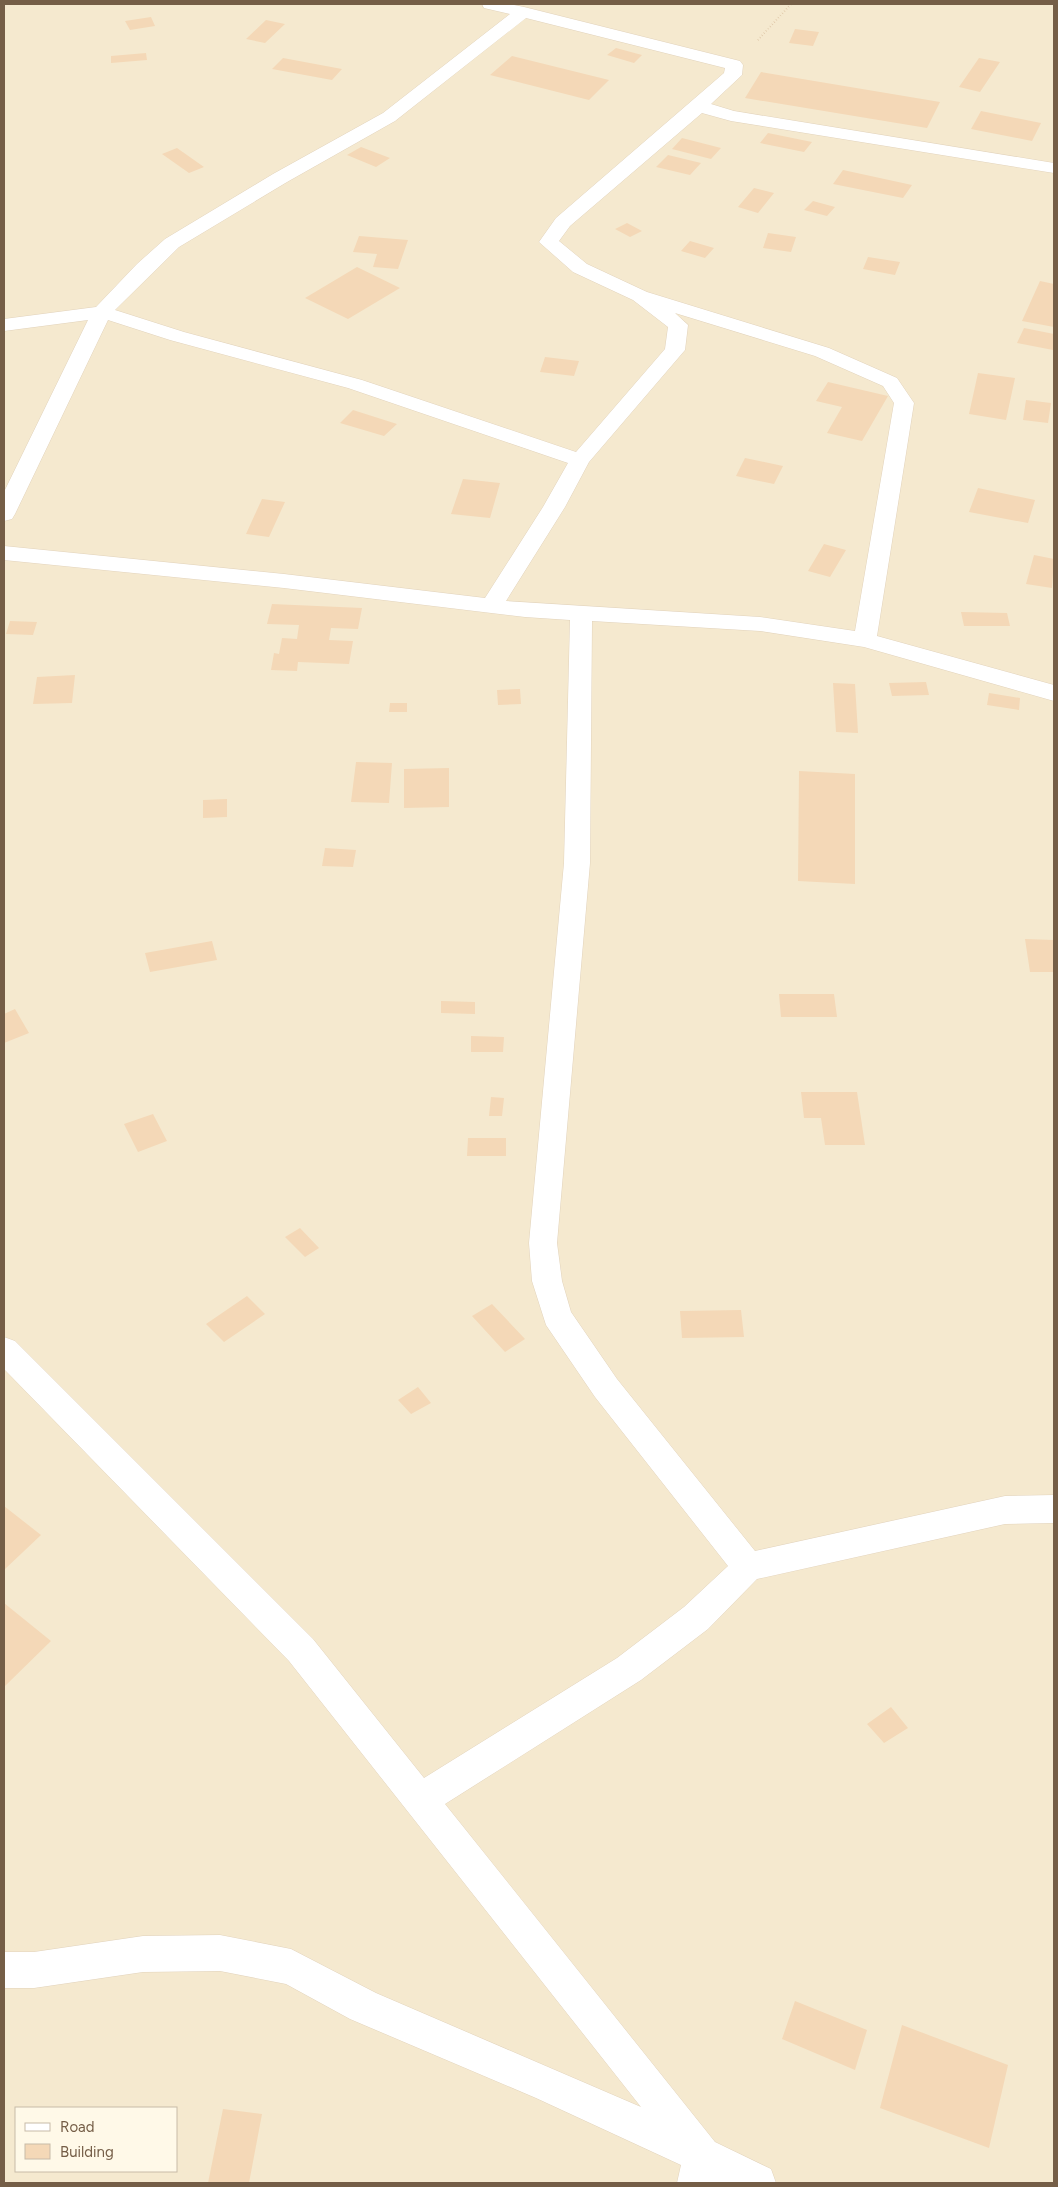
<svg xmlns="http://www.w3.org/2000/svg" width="1058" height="2187" font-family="Figtree,sans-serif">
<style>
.residential{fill:#f5e9cf;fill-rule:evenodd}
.building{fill:#f4d8b7}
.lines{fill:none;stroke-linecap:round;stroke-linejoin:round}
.street-casing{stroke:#e2d3bc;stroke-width:1}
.path{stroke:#d8bc9b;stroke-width:2;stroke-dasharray:0.5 2.5;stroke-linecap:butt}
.street{fill:#fff;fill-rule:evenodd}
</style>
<rect width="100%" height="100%" fill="#fdf6e1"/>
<path class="residential" d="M4 4H1054V2183H4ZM16 2108H176V2171H16Z"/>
<path class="building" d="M151 17 155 26 130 30 125 21Z
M266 20 285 24 265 43 246 39Z
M795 29 819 32 813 46 789 43Z
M616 48 642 55 634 63 607 55Z
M146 53 147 60 111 63V56Z
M512 56 609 80 589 100 490 75Z
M283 58 342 69 332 80 272 69Z
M979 58 1000 62 980 92 959 87Z
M761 72 940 102 927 128 745 98Z
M981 111 1041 123 1032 141 971 129Z
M768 133 812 142 804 152 760 143Z
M682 138 721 148 711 159 672 149Z
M361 147 390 158 376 167 347 155Z
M177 148 204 167 189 173 162 154Z
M668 155 701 163 690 175 656 167Z
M843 170 912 185 903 198 833 184Z
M754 188 774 193 758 213 738 207Z
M813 201 835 207 827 216 804 210Z
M627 223 642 231 630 237 615 229Z
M768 233 796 237 791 252 763 248Z
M359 236 408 240 398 269 373 267 377 254 353 252Z
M690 241 714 248 705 258 681 251Z
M868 257 900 262 895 275 863 269Z
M357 267 400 288 348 319 305 298Z
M1040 281 1054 284V327L1022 321Z
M1024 328 1054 334 1053 350 1017 343Z
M545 357 579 361 574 376 540 372Z
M978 373 1015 378 1006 420 969 414Z
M828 382 888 396 862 441 827 433 842 407 816 401Z
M1026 400 1051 403 1048 423 1023 420Z
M353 410 397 424 384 436 340 423Z
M745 458 783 466 774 484 736 476Z
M463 479 500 483 490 518 451 514Z
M978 488 1035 500 1028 523 969 512Z
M262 499 285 502 269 537 246 534Z
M824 544 846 550 830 577 808 571Z
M1034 555 1054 559 1052 588 1026 584Z
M272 604 362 608 358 629 331 628 329 640 353 641 349 664 298 662 297 671 271 670 274 653 279 654 282 638 297 639 299 625 267 624Z
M961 612 1007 613 1010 626H964Z
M10 621 37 622 33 635 6 634Z
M75 675 72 703 33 704 37 677Z
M926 682 929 695 892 696 889 683Z
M833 683 855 684 858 733 836 732Z
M520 689 521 704 498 705 497 690Z
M989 693 1020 698 1019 710 987 705Z
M390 703H407V712H389Z
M356 762 392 763 389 803 351 802Z
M449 768V807L404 808V769Z
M799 771 855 774V884L798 881Z
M227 799V817L203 818V800Z
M325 848 356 850 353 867 322 866Z
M1025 939 1054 940V972H1030Z
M212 941 217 960 150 972 145 953Z
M779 994H834L837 1017H781Z
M441 1001 475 1002V1014L441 1013Z
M15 1009 29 1033 4 1043V1014Z
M471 1036 504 1037 503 1052H471Z
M801 1092H857L865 1145H825L821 1118H804Z
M491 1097 504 1098 502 1116H489Z
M153 1114 167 1141 138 1152 124 1124Z
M468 1138H506V1156H467Z
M300 1228 319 1248 305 1257 285 1237Z
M247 1296 265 1314 224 1342 206 1324Z
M492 1304 525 1339 505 1352 472 1316Z
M741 1310 744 1337 682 1338 680 1311Z
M418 1387 431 1403 411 1414 398 1400Z
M4 1506 41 1535 4 1570Z
M4 1603 51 1641 4 1687Z
M891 1707 908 1728 884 1743 867 1724Z
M795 2001 867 2030 855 2070 782 2039Z
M902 2025 1008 2065 989 2148 880 2108Z
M223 2109 262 2114 249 2183H208Z"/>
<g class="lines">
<defs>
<path id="street" d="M482 4H509L524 7 740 61 743 65 742 75 711 104 734 111 1054 163V173L731 121 702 113 570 226 559 241 587 264 647 292 829 348 897 378 914 403 877 636 1054 685V701L864 647 760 631 592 621 590 863 557 1243 562 1281 571 1312 617 1379 755 1551 1005 1496 1054 1495V1523L1005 1524 757 1579 708 1629 641 1680 445 1804 715 2142 771 2169 776 2183H677L681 2165 536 2098 350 2019 286 1984 220 1971 143 1972 34 1988H4V1952H34L143 1936 220 1935 291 1949 376 1993 641 2107 289 1661 4 1369V1337L15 1341 313 1639 424 1778 617 1658 684 1607 728 1566 595 1397 546 1325 532 1281 529 1243 564 863 570 620 525 617 284 588 4 560V546L284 574 485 598 543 507 568 463 348 388 170 340 108 320 15 514 12 519 4 521V492L88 320 4 331V319L96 307 137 264 165 239 273 174 383 113 510 14 484 8ZM526 18 725 68 724 73 556 218 539 242 573 272 633 300 668 327 665 349 576 452 362 380 184 332 115 310 179 247 287 182 395 121ZM675 313 815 356 883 386 894 403 855 631 760 617 506 601 565 507 589 462 685 350 688 325Z"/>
</defs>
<use href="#street" class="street-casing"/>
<path class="path" d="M758 40 791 4"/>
<use href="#street" class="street"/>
</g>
<rect width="1058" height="2187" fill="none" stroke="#755e47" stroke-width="10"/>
<rect x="15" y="2107" width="162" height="65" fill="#fff9e8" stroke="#c8bba8"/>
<rect x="25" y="2123" width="25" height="8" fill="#ffffff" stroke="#c8bba8"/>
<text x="60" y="2132" font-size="15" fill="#755e47">Road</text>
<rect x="25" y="2144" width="25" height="15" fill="#f4d8b7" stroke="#c8bba8"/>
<text x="60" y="2157" font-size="15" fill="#755e47">Building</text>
</svg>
